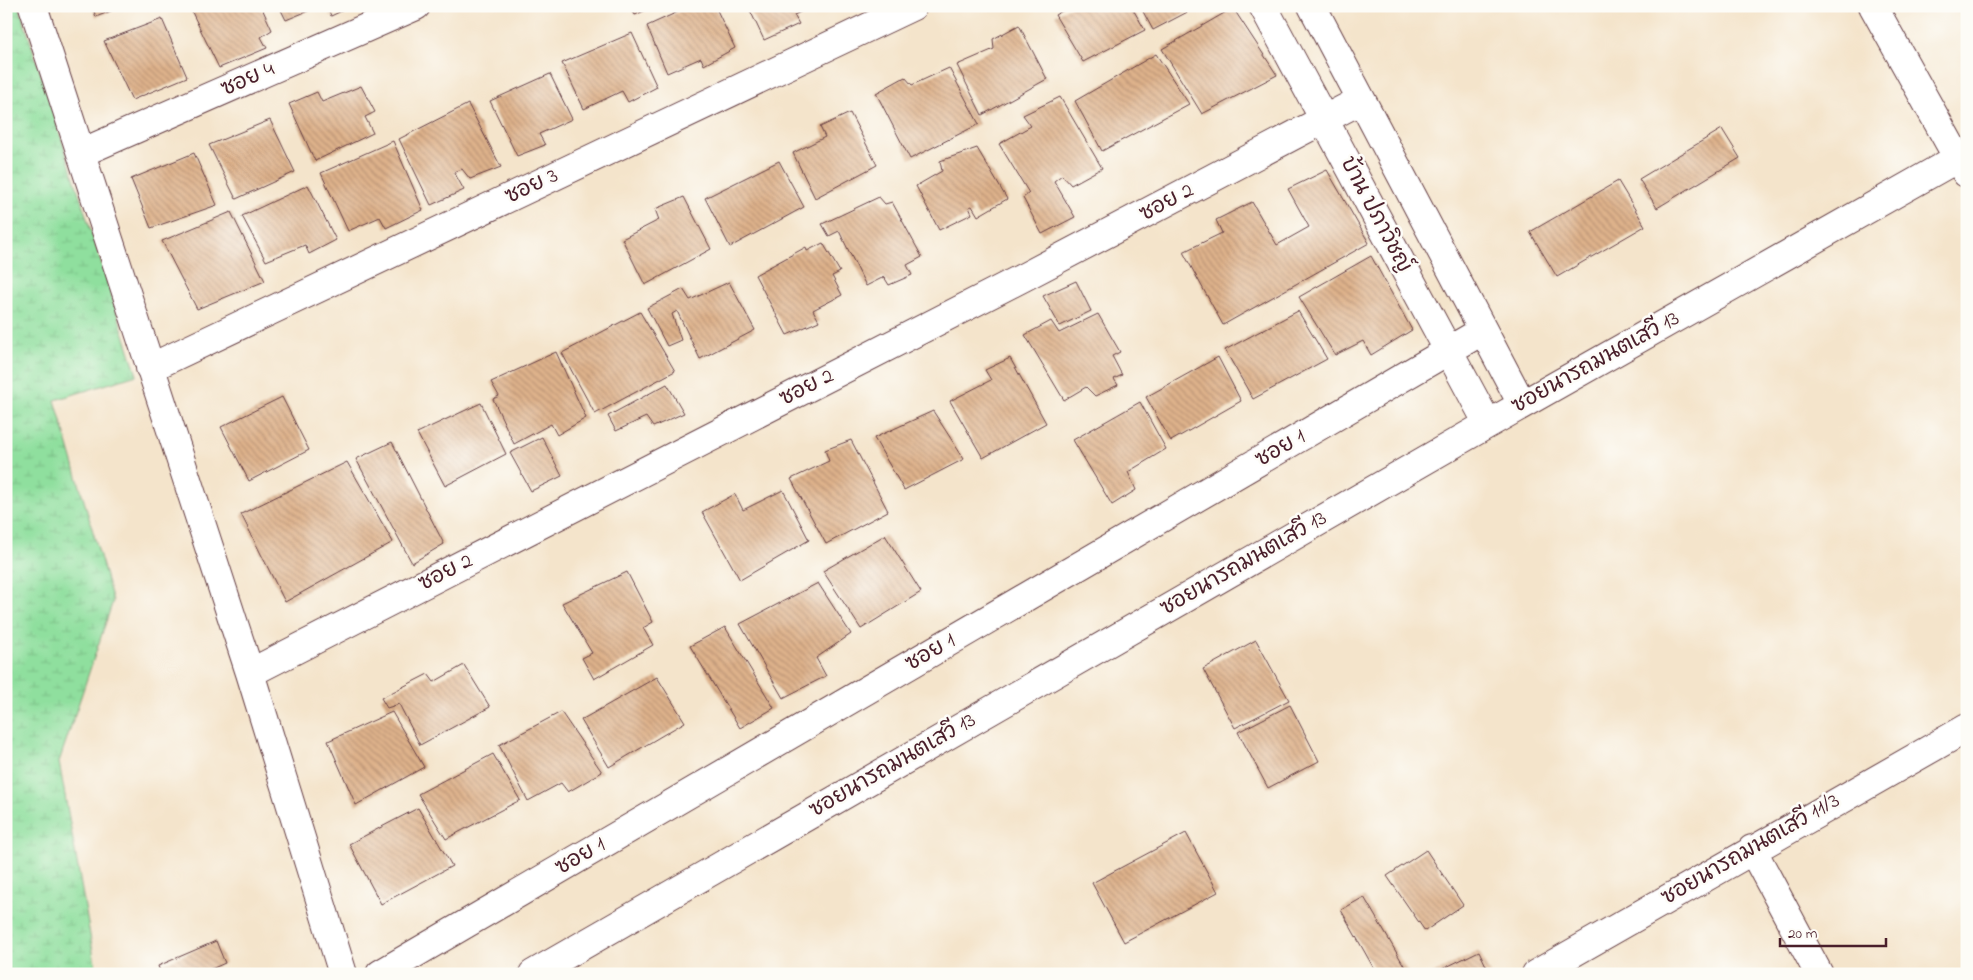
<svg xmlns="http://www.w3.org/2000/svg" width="1973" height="980" font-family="'Indie Flower','Playpen Sans Thai',sans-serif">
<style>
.wetland{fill:url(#wetland-marsh);stroke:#6c7f64}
.building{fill:url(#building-back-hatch)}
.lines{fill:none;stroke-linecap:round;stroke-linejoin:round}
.minor-casing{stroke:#643d43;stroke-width:30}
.minor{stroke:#fff;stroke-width:28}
.labels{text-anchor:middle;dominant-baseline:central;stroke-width:5;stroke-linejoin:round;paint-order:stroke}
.street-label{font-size:22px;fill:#4a1f2b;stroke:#fdfcf7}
</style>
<defs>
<pattern id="wetland-marsh" width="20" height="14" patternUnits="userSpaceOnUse" patternTransform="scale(1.25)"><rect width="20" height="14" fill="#8fdf9e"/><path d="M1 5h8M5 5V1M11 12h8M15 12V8" fill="none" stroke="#7dbf88"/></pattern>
<pattern id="building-back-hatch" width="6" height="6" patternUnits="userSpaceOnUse" patternTransform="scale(1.25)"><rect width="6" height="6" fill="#deb28b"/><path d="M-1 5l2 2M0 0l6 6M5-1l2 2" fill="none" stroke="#b69072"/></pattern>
</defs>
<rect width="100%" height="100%" fill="#fdfcf7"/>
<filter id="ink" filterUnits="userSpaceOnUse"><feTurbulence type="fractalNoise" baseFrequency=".02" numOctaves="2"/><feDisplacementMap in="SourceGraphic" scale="10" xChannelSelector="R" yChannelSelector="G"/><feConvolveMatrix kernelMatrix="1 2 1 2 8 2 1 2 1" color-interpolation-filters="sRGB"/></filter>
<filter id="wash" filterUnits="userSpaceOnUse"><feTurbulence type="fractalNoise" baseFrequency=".0096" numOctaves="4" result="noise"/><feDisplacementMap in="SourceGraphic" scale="20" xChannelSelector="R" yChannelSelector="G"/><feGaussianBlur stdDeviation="1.12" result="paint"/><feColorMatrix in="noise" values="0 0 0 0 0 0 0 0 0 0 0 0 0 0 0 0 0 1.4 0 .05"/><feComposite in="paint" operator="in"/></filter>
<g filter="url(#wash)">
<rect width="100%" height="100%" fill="#f4e4cb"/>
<path class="wetland" d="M6 6H19L137 375 55 400 113 601 59 762 97 974H6Z"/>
<g id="blocks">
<path class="building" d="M92 6H123L96 17Z
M195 6H261L272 30 261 37 267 48 219 68 190 8Z
M279 6H320L286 20Z
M327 6H352L331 16Z
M630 6H655L635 15Z
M691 6H715L735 48 704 65 701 58 667 73 647 26Z
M748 6H813L794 15 799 24 764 40Z
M1071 6H1131L1145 30 1083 62 1055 15Z
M1140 6H1199L1153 30Z
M1233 8 1277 75 1202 114 1162 49Z
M162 19 187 77 132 100 104 41Z
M1019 25 1047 79 982 115 957 65 994 49 993 39Z
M632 33 657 87 628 102 622 91 584 109 562 63Z
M1156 54 1189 104 1102 151 1075 101Z
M949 68 979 124 910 159 876 93 905 77 912 85Z
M550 74 572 119 539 134 545 145 517 156 490 101Z
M361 86 375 112 365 117 373 133 315 161 289 104 317 92 322 102Z
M1060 97 1102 168 1071 185 1062 175 1054 181 1075 217 1042 234 1023 198 1029 193 999 144 1031 126 1023 115Z
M468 104 501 167 470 179 462 169 454 172 464 190 431 205 399 139Z
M850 113 877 165 815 198 793 153 825 137 820 127Z
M270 120 295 172 236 199 209 145Z
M1722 129 1740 158 1657 208 1639 179Z
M393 141 423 210 386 228 380 217 348 231 321 173Z
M977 148 1007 199 978 216 972 206 969 207 972 214 939 230 916 186 942 171 940 161Z
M194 153 217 205 151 228 131 179Z
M779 161 804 207 730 247 705 198Z
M1327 170 1369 243 1223 325 1183 252 1222 233 1216 220 1252 202 1277 245 1309 227 1288 189Z
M1618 181 1645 226 1557 277 1530 232Z
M308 185 336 240 309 254 305 245 266 261 242 216Z
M684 197 711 249 645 285 622 239 659 220 655 209Z
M879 197 885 204 892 202 922 257 907 265 912 275 889 285 884 277 866 286 839 231 829 236 822 224Z
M231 212 265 281 197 309 162 241Z
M823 243 840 272 832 276 842 295 813 310 819 321 787 335 755 275 806 247 807 251Z
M1371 256 1412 330 1371 355 1363 341 1335 355 1299 297Z
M1076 281 1091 311 1060 326 1043 296Z
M729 282 755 330 700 359 677 311 672 314 681 340 667 346 647 308 683 289 690 300Z
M1298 311 1327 359 1253 399 1225 350Z
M640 312 675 371 595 414 562 353Z
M1098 314 1120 352 1112 356 1122 375 1114 379 1118 385 1095 396 1086 387 1064 400 1025 335 1051 321 1059 333Z
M556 352 586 418 557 435 551 424 514 444 493 399 499 396 491 382Z
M1218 357 1241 401 1171 441 1146 397Z
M1010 358 1046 423 983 458 950 401 991 380 985 370Z
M667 384 684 413 653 427 646 417 616 431 608 416Z
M282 397 309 450 249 481 221 427Z
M1140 402 1166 449 1128 472 1136 490 1112 505 1073 440Z
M481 403 506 454 445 486 417 433Z
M933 411 964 459 904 490 874 438Z
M542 437 562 476 531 491 510 453Z
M851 440 888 511 826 544 791 479 829 461 825 450Z
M392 442 444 544 412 563 356 459Z
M347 462 393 542 285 602 241 514Z
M783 490 809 540 740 580 702 512 735 494 743 510Z
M885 535 921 592 861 629 823 571Z
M627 572 653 622 643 628 653 645 594 679 582 658 592 653 562 603Z
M818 583 851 634 816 658 826 676 783 698 740 624Z
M725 627 774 708 740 728 690 646Z
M1256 640 1289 700 1235 728 1203 669Z
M464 665 490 707 420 745 399 704 387 708 381 698 428 674 434 682Z
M657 677 685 722 609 767 581 720Z
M1290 705 1319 761 1268 788 1238 732Z
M392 712 424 767 356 805 328 741Z
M561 712 602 772 568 792 561 783 528 801 499 745Z
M493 754 520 800 446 839 418 794Z
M418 808 452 866 381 904 349 844Z
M1186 833 1218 892 1124 942 1092 883Z
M1426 850 1463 905 1425 931 1387 876Z
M1364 897 1409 974H1377L1341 910Z
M216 941 225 963 200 974H161L158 966Z
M1479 951 1490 974H1432Z"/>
</g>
</g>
<g filter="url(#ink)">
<use href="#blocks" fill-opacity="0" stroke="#643d43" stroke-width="1"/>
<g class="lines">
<defs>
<path id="minor" d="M33 6 250 673 343 974
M1263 6 1488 424
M1312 6 1522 404
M1873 6 1966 173
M81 153 416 6
M150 368 913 6
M250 673 1024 277 1361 100
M1752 849 1819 974
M380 974 1482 331
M533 974 1488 424 1958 158
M1536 974 1967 728"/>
</defs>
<use href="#minor" class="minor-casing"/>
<use href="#minor" class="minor"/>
</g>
</g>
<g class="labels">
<g class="street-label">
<text transform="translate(248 80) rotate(-24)">ซอย 4</text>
<text transform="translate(532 187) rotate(-25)">ซอย 3</text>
<text transform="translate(1167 203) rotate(-28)">ซอย 2</text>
<text transform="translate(1375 215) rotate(62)">บ้าน ปภาวิชญ์</text>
<text transform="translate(1596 363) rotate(-29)">ซอยนารถมนตเสวี 13</text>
<text transform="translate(807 388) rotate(-27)">ซอย 2</text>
<text transform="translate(1281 449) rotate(-30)">ซอย 1</text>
<text transform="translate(1244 564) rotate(-30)">ซอยนารถมนตเสวี 13</text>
<text transform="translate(446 573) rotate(-27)">ซอย 2</text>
<text transform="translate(931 653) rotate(-30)">ซอย 1</text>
<text transform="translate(893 766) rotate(-30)">ซอยนารถมนตเสวี 13</text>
<text transform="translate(1751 850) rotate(-30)">ซอยนารถมนตเสวี 11/3</text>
<text transform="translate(581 857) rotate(-30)">ซอย 1</text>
</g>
</g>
<rect width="1973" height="980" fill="none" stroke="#fdfcf7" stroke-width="25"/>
<path d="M1780 938v8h106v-8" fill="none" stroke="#4a1f2b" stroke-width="2.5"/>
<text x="1788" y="938" font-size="15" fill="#4a1f2b" stroke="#fdfcf7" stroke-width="4" paint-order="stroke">20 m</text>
</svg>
